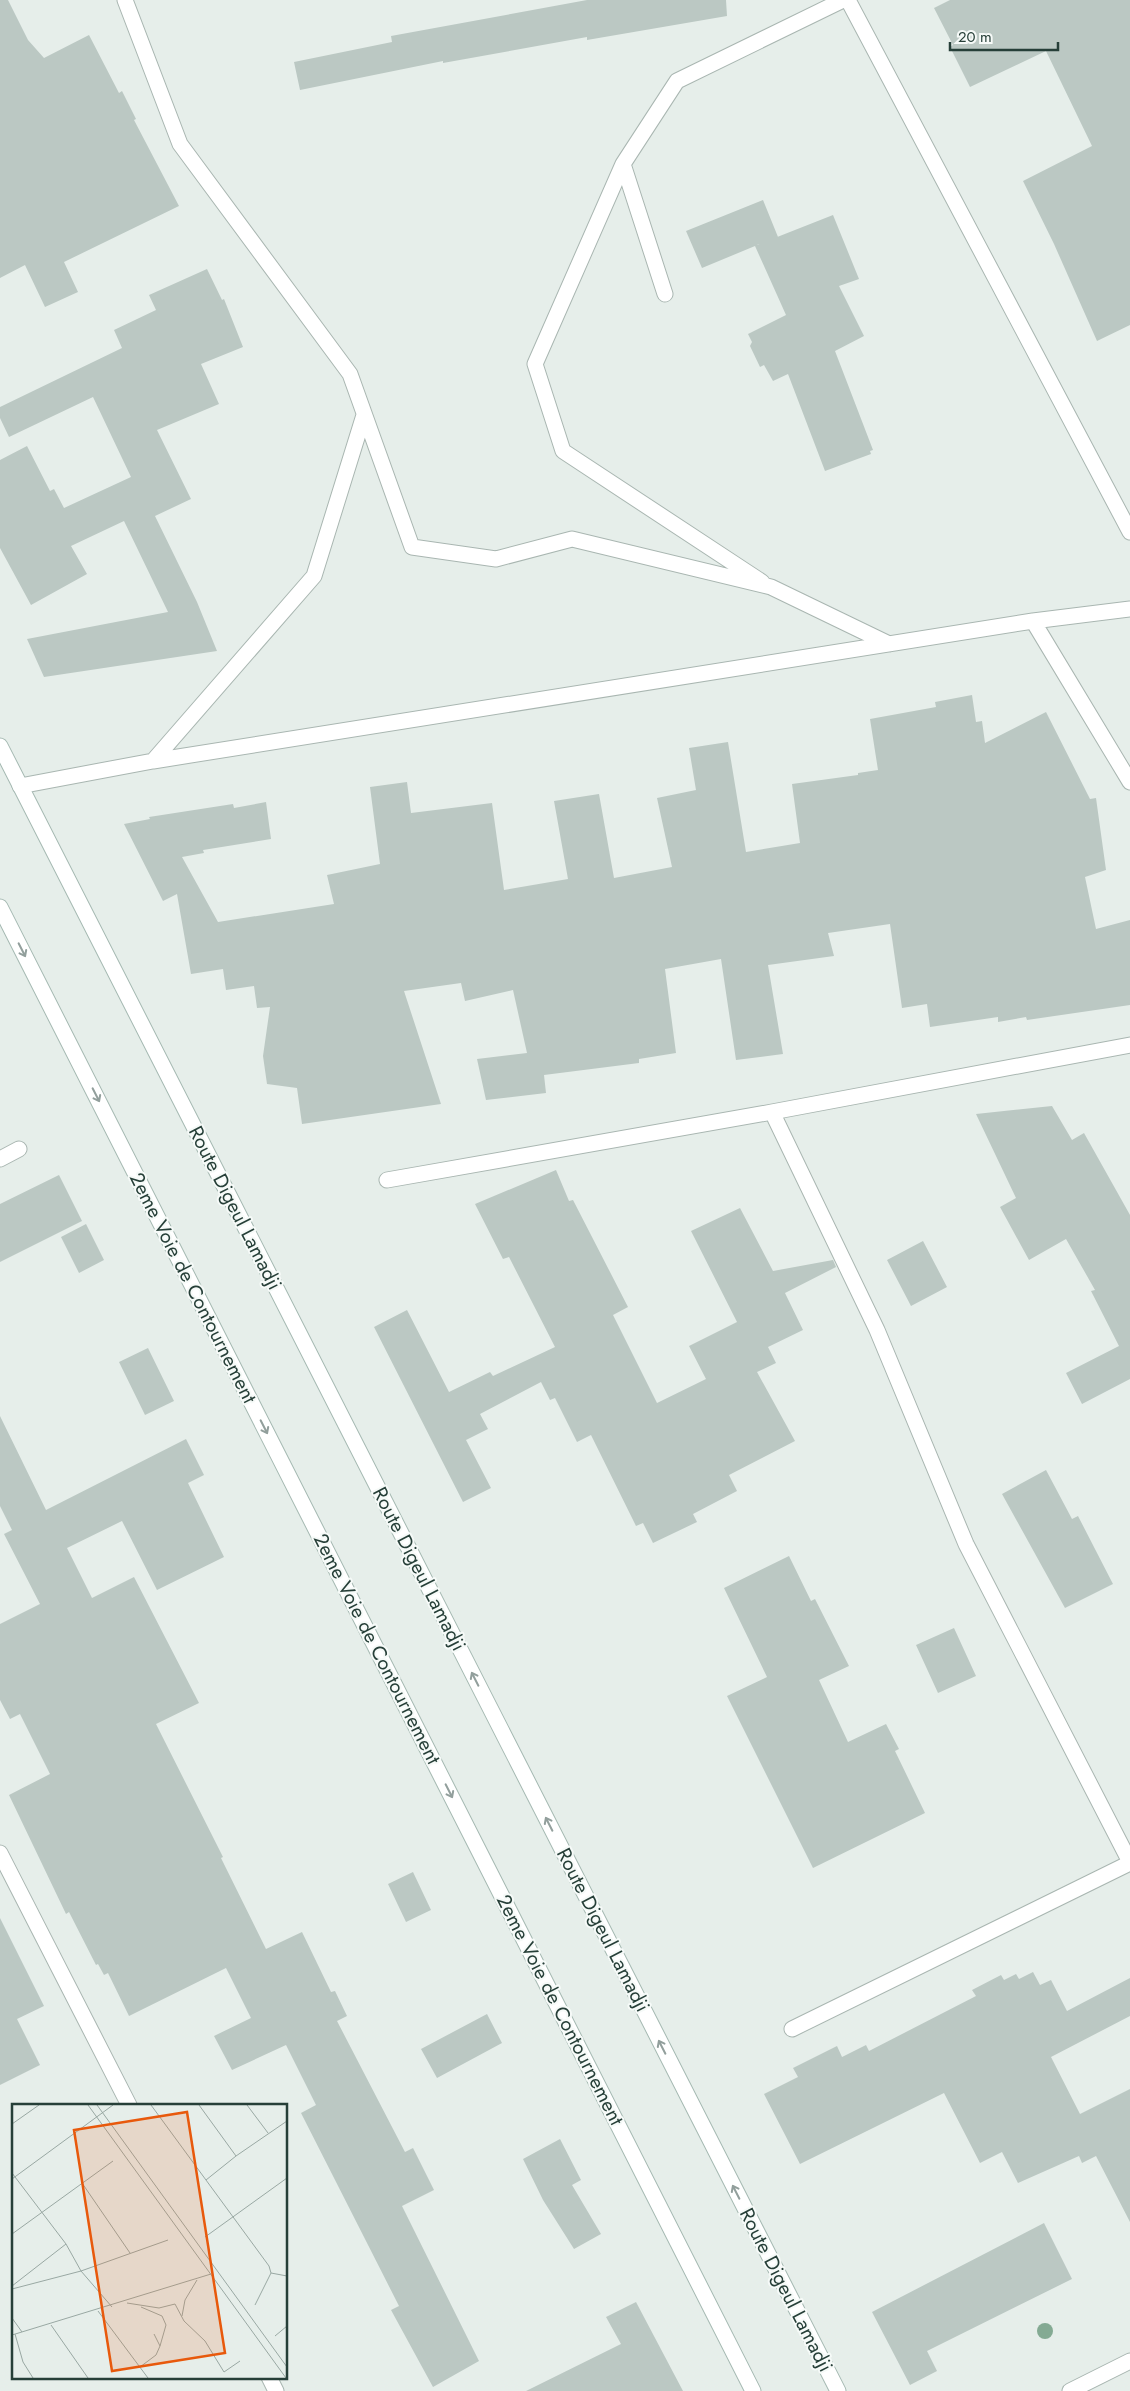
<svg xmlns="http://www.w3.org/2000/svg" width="1130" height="2391" font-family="Jost,sans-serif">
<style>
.building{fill:#bbc8c3}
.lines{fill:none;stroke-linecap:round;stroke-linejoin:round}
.street-casing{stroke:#a9b6b1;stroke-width:17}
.secondary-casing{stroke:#a5b9b2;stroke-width:17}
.street{stroke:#fff;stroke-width:15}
.secondary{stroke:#fff;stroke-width:15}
.tree{fill:#84aa93}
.oneway{stroke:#929f9c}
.labels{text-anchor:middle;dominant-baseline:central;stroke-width:4;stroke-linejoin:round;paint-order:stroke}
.street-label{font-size:20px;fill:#263f38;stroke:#f6faf8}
.inset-road{fill:none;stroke:#99a8a3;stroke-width:1}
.view{fill:#e8590c;fill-opacity:0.15;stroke:#e8590c;stroke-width:2.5}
.inset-edge{fill:none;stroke:#263f38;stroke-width:2.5}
</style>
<rect width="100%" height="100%" fill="#e6eeea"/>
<path class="building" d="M0 0H8L28 40 44 58 89 35 119 93 122 91 136 119 134 120 179 206 64 262 78 292 45 307 25 265 0 278Z
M587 0H726L727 16 587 40V37L443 63V61L300 90 294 62 392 42 391 36Z
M950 0H1130V325L1097 341 1054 244 1023 181 1092 146 1046 51 970 87 950 47 953 45 934 8Z
M763 200 778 237 757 245 833 215 859 279 839 286 864 336 835 351 873 450 870 451 871 454 825 471 788 374 773 381 764 365 760 367 750 346 752 342 748 334 786 315 755 246 702 268 686 231Z
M207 269 222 300 224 299 243 347 201 364 219 404 157 430 191 499 155 516 197 602 217 651 44 677 27 639 168 612 124 521 71 546 87 574 31 605 0 548V460L27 446 50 491 54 489 64 508 131 477 93 397 9 437 0 418V407L122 348 114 330 156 310 149 295Z
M972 695 976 722 982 721 985 743 1046 712 1090 799 1096 798 1106 870 1085 877 1096 929 1130 920V1005L1027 1020 1026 1017 998 1022V1017L930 1027 927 1004 902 1008 890 924 828 933 834 956 768 965 783 1054 736 1060 721 959 665 969 676 1053 639 1059V1063L544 1075 546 1093 486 1100 477 1059 527 1053 513 990 465 1001 461 983 404 991 441 1104 302 1124 297 1088 267 1084 263 1056 270 1007 257 1008 254 986 226 990 223 969 191 974 177 894 163 901 124 824 150 819 149 817 233 804 234 808 266 802 271 839 203 850 204 853 182 857 218 922 334 904 327 875 380 864 370 787 407 782 411 813 492 803 504 890 568 879 554 801 599 794 614 878 672 867 657 798 696 790 689 748 728 742 746 852 800 843 792 784 858 775V773L878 770 870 719 936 707 935 702Z
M1052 1106 1072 1140 1084 1133 1130 1215V1379L1082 1404 1066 1373 1119 1346 1091 1291 1095 1290 1066 1239 1029 1260 1000 1207 1016 1198 976 1114Z
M556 1170 569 1201 573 1200 628 1307 613 1315 657 1403 706 1379 689 1346 737 1322 691 1231 740 1208 773 1271 833 1260 836 1267 785 1293 803 1330 768 1347 776 1363 757 1372 795 1441 729 1475 737 1491 693 1514 697 1522 653 1543 643 1523 636 1526 591 1435 577 1442 555 1398 550 1400 541 1382 480 1414 488 1429 466 1440 491 1488 463 1502 374 1327 407 1310 449 1392 490 1372 493 1376 555 1347 509 1257 503 1259 475 1204Z
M59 1175 82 1221 0 1262V1204Z
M86 1224 104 1260 79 1273 61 1237Z
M923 1241 947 1287 911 1306 887 1260Z
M148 1348 174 1401 145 1415 119 1362Z
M0 1416 46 1510 186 1439 204 1475 188 1483 224 1557 157 1590 122 1521 67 1548 92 1598 134 1577 199 1703 156 1724 223 1857 221 1858 266 1949 302 1932 331 1992 335 1991 347 2016 337 2021 405 2152 413 2148 434 2190 402 2206 479 2361 433 2387 391 2310 399 2306 301 2113 316 2105 286 2045 232 2070 214 2036 251 2018 226 1968 129 2016 108 1973 104 1975 98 1964 96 1965 69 1912 66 1914 9 1795 50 1774 20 1714 10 1719 0 1700V1624L40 1604 4 1534 12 1530 0 1506Z
M1046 1470 1072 1519 1078 1516 1113 1584 1065 1608 1002 1494Z
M789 1556 811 1601 815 1599 849 1666 819 1680 848 1742 886 1724 899 1749 895 1751 925 1813 813 1868 727 1696 767 1677 724 1588Z
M954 1628 976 1676 938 1693 916 1645Z
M413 1872 431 1910 406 1922 388 1884Z
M0 1918 44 2006 17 2019 40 2065 0 2085Z
M1033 1972 1040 1985 1051 1980 1067 2011 1130 1978V2016L1051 2057 1080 2114 1130 2089V2222L1096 2156 1082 2163 1079 2156 1018 2183 1002 2152 980 2163 944 2093 800 2164 764 2094 798 2077 793 2068 837 2046 842 2057 866 2045 869 2051 976 1996 972 1990 1001 1975 1004 1980 1016 1974 1019 1979Z
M487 2014 502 2043 437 2078 421 2049Z
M560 2139 581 2180 572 2185 601 2234 574 2249 543 2200 523 2159Z
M1044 2223 1072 2279 927 2351 937 2371 910 2385 872 2312Z
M636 2302 683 2391H526L621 2344 606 2317Z"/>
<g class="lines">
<defs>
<path id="street" d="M125 0 180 144 350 374 412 547 496 559 572 539 771 587 889 644
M848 0 1130 532
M623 164 535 364 563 451 762 582
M665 294 623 164 677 81 843 0
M1033 621 1130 782
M153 761 314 576 364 415
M20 786 153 761 1033 621 1130 609
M772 1112 877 1330 966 1544 1130 1862
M0 1159 19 1149
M387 1180 772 1112 1130 1045
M0 1853 129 2105
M792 2029 1130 1863
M269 2377 276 2391
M1070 2391 1130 2361"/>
<path id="secondary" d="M0 746 838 2391
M0 907 753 2391"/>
</defs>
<use href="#street" class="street-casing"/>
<use href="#secondary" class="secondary-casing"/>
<use href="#street" class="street"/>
<use href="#secondary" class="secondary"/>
</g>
<circle class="tree" cx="1045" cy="2331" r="8"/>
<defs><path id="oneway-shaft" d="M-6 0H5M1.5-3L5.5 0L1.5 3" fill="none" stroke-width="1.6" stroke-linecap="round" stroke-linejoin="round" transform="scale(1.25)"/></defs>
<g class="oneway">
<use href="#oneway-shaft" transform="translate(22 950) rotate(63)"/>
<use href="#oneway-shaft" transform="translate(96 1095) rotate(63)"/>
<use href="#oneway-shaft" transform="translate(264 1427) rotate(63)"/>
<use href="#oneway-shaft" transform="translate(475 1679) rotate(-117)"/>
<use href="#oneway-shaft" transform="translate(449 1791) rotate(63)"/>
<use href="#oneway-shaft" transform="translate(549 1824) rotate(-117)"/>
<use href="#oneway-shaft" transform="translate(662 2047) rotate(-117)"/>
<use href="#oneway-shaft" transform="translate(736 2192) rotate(-117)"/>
</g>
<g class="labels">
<g class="street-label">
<text transform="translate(235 1208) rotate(63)">Route Digeul Lamadji</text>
<text transform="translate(193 1288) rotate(63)">2eme Voie de Contournement</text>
<text transform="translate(419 1569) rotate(63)">Route Digeul Lamadji</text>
<text transform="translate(377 1649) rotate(63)">2eme Voie de Contournement</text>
<text transform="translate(603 1930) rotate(63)">Route Digeul Lamadji</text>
<text transform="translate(560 2010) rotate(63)">2eme Voie de Contournement</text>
<text transform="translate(786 2290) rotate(63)">Route Digeul Lamadji</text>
</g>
</g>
<g transform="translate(12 2104)">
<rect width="275" height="275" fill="#e6eeea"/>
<path class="inset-road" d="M76 1 274 274M85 1 275 263M139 1 257 162 259 169 243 201M187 1 224 52 275 17M235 1 256 29M0 20 27 1M0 69 54 140 69 167 100 203M0 75 101 1M194 76 224 52M70 79 118 149M0 130 101 57M193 133 275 74M259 169 275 172M0 182 54 140M0 185 69 167 156 136M115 199 147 204 163 200 172 217 193 237 212 268 228 257M129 203 150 212 154 221 148 242M86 207 136 274M170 212 173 196 185 176M0 214 10 228M39 221 76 274M3 230 11 258 21 274M0 231 199 170M263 232 275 222M128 263 144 251 148 242 142 230"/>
<path class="view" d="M175 8 213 249 100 267 62 26Z"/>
<rect width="275" height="275" class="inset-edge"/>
</g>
<path d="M950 42v8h108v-8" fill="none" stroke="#263f38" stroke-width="2.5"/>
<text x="958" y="42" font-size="15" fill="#263f38" stroke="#f6faf8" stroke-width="4" paint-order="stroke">20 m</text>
</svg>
